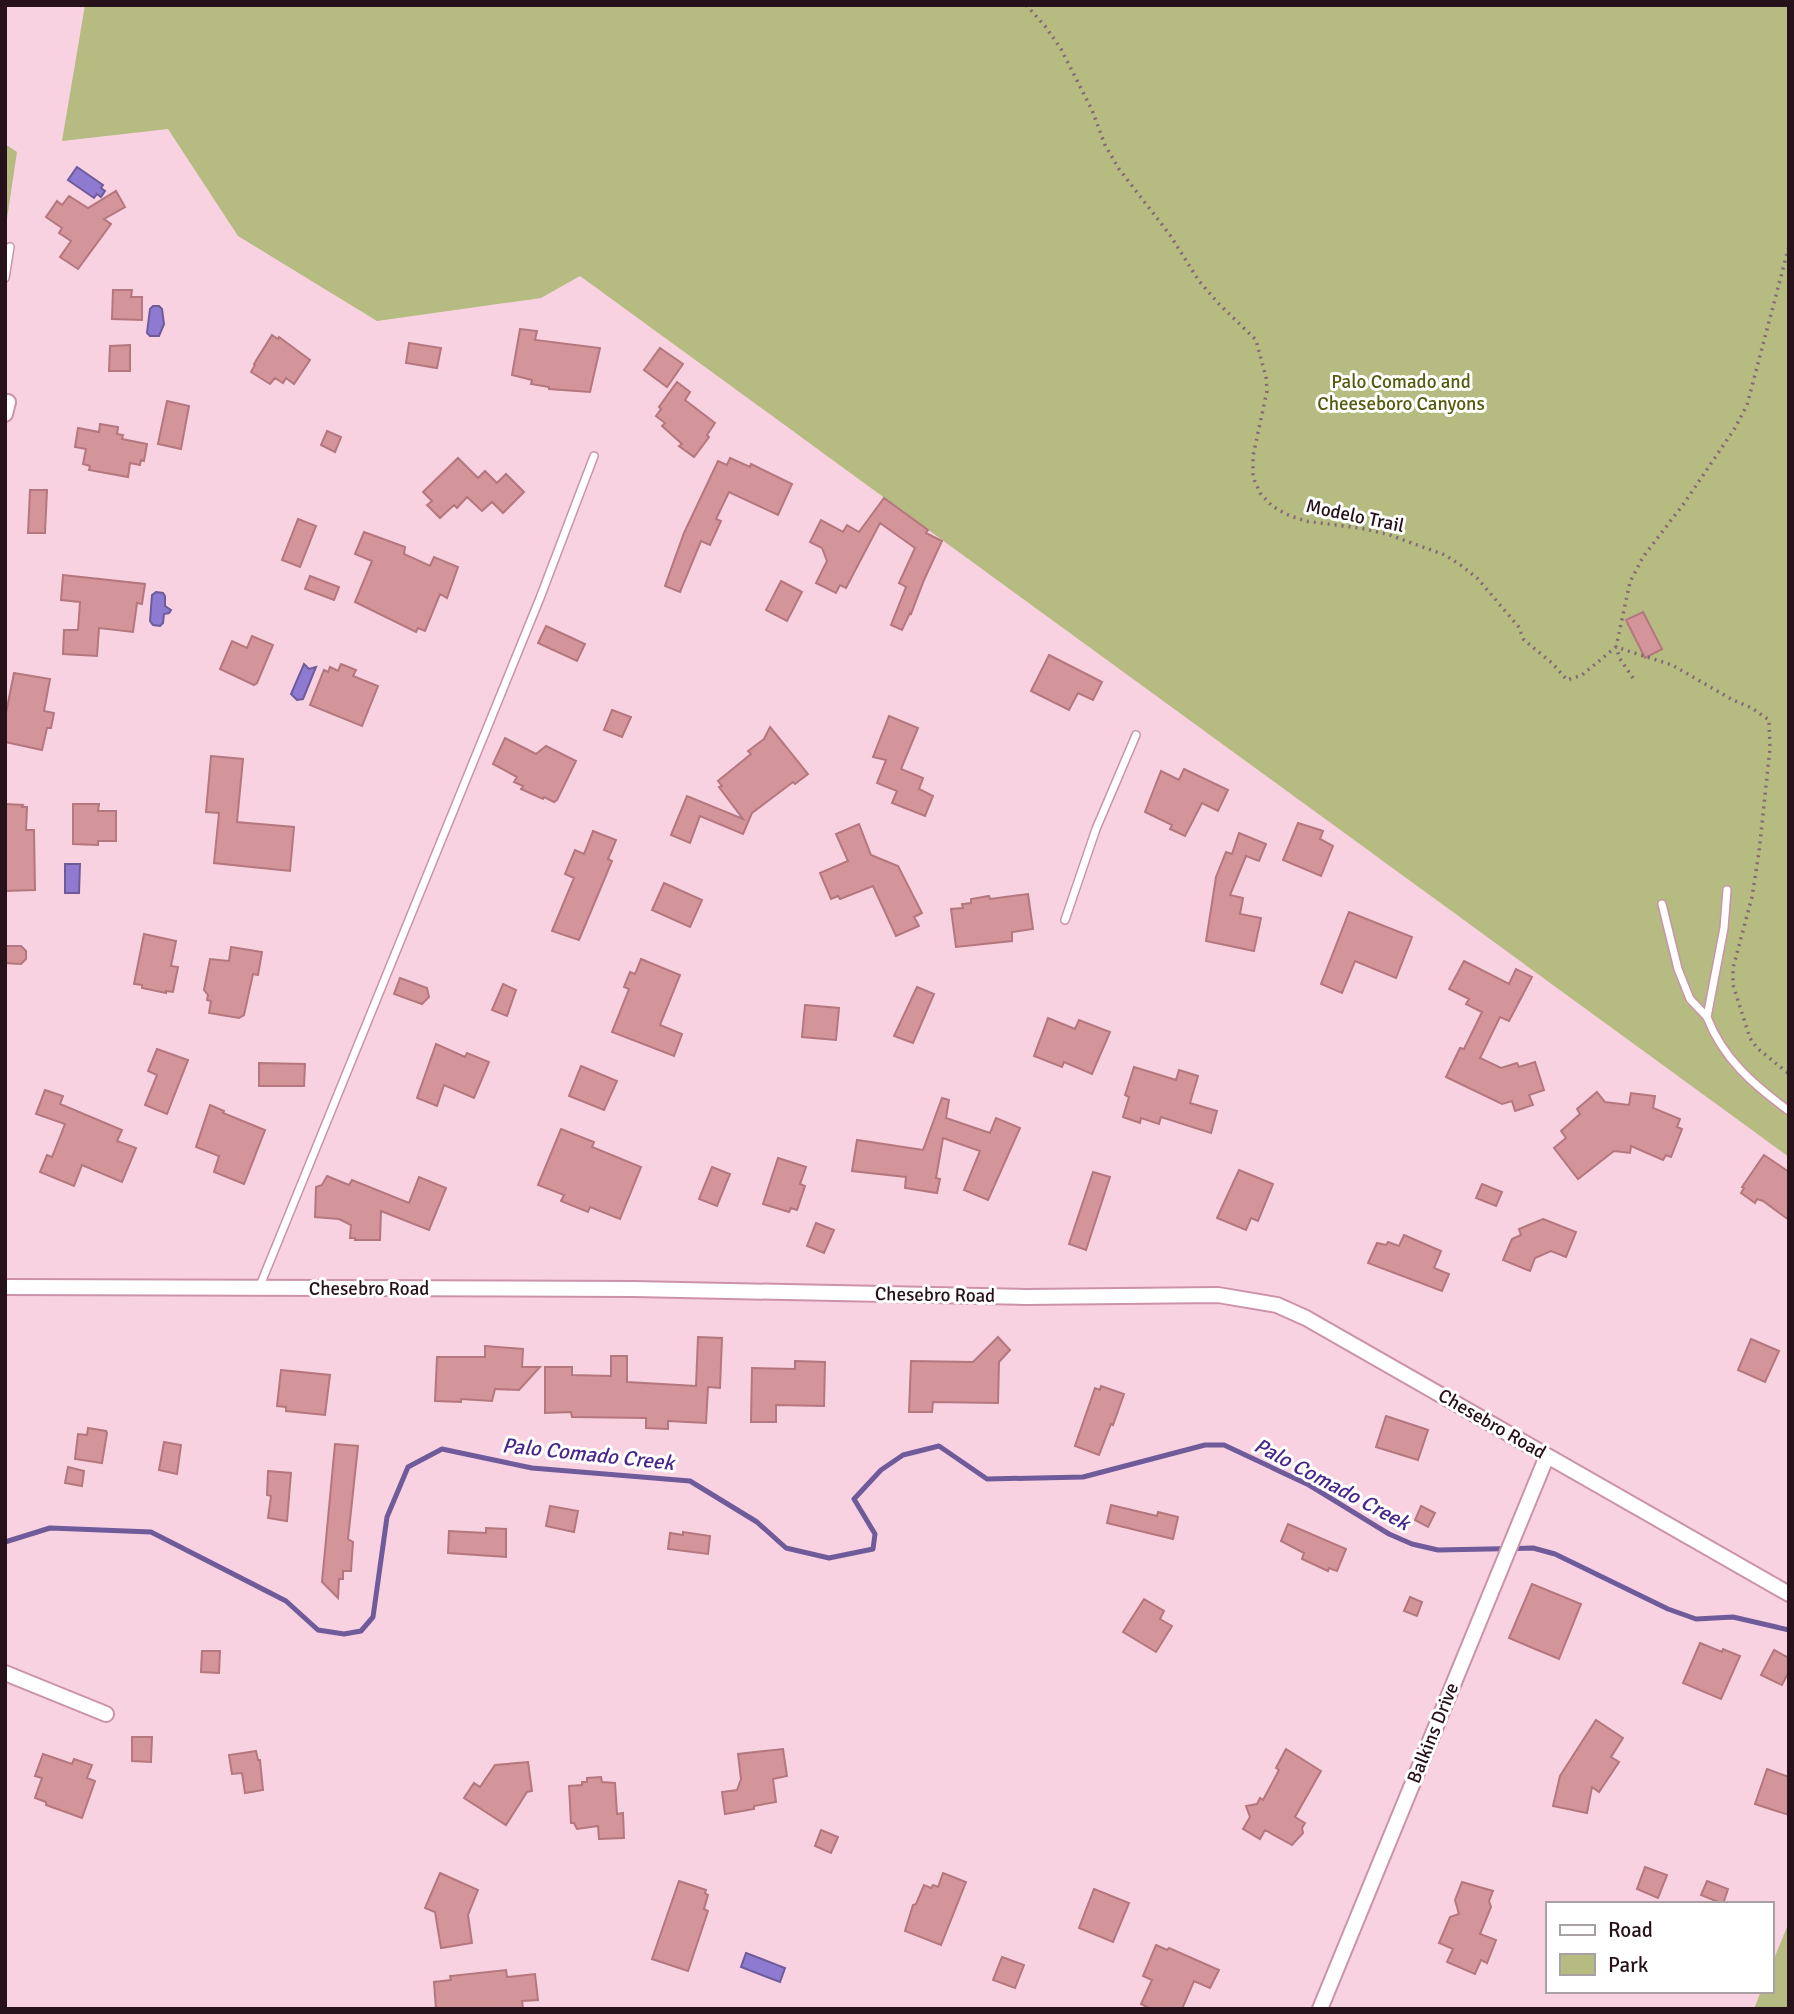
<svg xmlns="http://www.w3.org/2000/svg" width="1794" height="2014" font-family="Signika,sans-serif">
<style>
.green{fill:#b5bb81}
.water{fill:#8e7bd1;stroke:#6f5b9a;stroke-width:2}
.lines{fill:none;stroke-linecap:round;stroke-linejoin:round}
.stream{stroke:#6f5b9a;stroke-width:5}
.building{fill:#d3949a;stroke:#b4777d;stroke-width:2}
.lane-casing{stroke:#cc92aa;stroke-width:10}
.street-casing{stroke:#cc92aa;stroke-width:18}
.path{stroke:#866875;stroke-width:3.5;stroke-dasharray:2 5;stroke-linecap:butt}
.lane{stroke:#fff;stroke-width:7}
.street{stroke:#fff;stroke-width:14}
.labels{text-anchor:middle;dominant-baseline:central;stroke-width:6;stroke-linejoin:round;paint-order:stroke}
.park-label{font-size:19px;fill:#575b0f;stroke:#fff}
.street-label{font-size:19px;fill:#27111b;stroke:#fff}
.water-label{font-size:21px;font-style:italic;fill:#48268b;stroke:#fff}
</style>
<rect width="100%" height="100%" fill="#f8d2e1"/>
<path class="green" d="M85 5H1789V1157L580 276 541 298 377 321 238 236 168 129 62 141Z
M5 144 17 152 5 232Z
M1789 1922V2009H1754L1761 1991H1771V1966Z"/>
<path class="water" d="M77 167 103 185 101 188 105 191 101 197 97 194 94 198 68 180Z
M153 306H159L162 309 164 324 159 336H150L147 333 150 309Z
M156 592 163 593 165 596V606L171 610 169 613 164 614 163 623 160 626 153 625 150 621 152 595Z
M304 664 309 669 316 667 303 699 297 700 291 694Z
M65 864H80L79 893H65Z
M746 1953 785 1968 780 1982 741 1967Z"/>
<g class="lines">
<path class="stream" d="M5 1542 50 1528 151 1532 286 1601 318 1630 344 1634 361 1631 373 1617 387 1517 408 1467 442 1449 532 1468 690 1481 757 1522 786 1548 829 1558 873 1549 875 1534 854 1499 881 1470 903 1455 939 1446 987 1479 1083 1477 1205 1445H1224L1309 1485 1389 1534 1412 1544 1438 1550 1533 1548 1555 1554 1668 1609 1696 1619 1733 1617 1789 1630"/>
</g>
<path class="building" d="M116 191 125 207 104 219 111 224 78 269 60 257 71 241 59 233 62 228 46 217 57 201 62 205 69 196 88 208Z
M113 290H132L131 297H142V320L112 319Z
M520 329 537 331 535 340 600 348 590 392 549 389V387L531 384 532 380 512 375Z
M272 335 278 339 279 337 310 360 294 384 286 378 283 383 275 378 270 384 251 372 255 365 254 364Z
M409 343 441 348 437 368 406 363Z
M130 345V371H109L110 346Z
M660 348 683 364 667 387 644 370Z
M677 382 690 392 685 400 715 423 707 435 709 437 694 457 679 446 682 444 662 426 665 423 656 416 661 409 659 407Z
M167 401 189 406 181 449 158 444Z
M100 424 118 427 117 434 123 435 122 439 147 444 144 461 141 460 140 465 130 463 128 477 89 470 90 466 83 464 86 449 75 447 78 428 99 432Z
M327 431 341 437 335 452 321 445Z
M458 458 478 478 485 471 497 483 506 474 524 492 503 513 492 502 482 511 467 497 457 508 454 505 440 518 427 505 432 501 423 492Z
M730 458 750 467 751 464 792 484 778 515 729 492 716 519 721 521 710 545 701 541 680 592 665 586 684 533 718 461 727 465Z
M30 490H47L45 533H28Z
M884 498 928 530 926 533 942 541 924 580 911 614 910 613 902 630 891 625 906 587 899 583 915 548 880 523 846 588 840 585 836 593 816 583 827 561 822 548 810 542 821 520 843 532 847 525 859 532Z
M298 519 316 526 300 567 282 560Z
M364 532 405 547 404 554 430 566 434 557 458 567 447 598 440 594 425 631 418 628 416 632 355 602 372 561 355 554Z
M63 575 145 584 142 604 137 603 133 632 99 628 97 656 63 654 64 630H78L80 602 61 600Z
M310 576 339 587 334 600 305 589Z
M781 581 802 592 787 621 766 610Z
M1643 612 1662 649 1645 658 1626 620Z
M546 626 585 644 577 661 538 643Z
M252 636 273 645 257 683 254 685 220 669 232 641 247 648Z
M1049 655 1102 682 1093 700 1078 693 1069 710 1031 691Z
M341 664 356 670 353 676 378 686 362 726 310 705 324 670 328 672 330 667 338 671Z
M14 673 50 679 44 711 54 713 51 728H47L42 750 5 742V718Z
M612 710 631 717 622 737 604 730Z
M889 716 918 728 901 769 923 778 919 789 933 796 925 816 892 803 897 791 877 783 886 760 873 757Z
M770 727 808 774 795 784 793 782 752 813 743 834 700 816 690 843 671 835 687 796 743 819 719 787 722 786 718 781 751 754 748 751 764 739Z
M505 738 536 754 546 746 576 761 557 800 554 802 544 797 543 799 521 789 523 786 514 782 517 777 493 764Z
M211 756 243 759 237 822 294 827 290 871 214 863 219 813 206 812Z
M1184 769 1228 790 1218 811 1202 803 1185 836 1170 829 1172 825 1145 812 1161 771 1179 780Z
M5 804 23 805 22 807H27L26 830H34L35 890 5 891Z
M73 804H99L98 811H116V841H98V845L73 844Z
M1298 823 1323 831 1320 839 1333 846 1321 876 1283 860Z
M859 824 871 855 898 866 922 913 914 917 919 926 896 936 873 886 840 899 838 896 831 899 820 873 848 861 836 834Z
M593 831 616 840 608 859 612 861 579 940 552 931 574 878 565 874 575 850 584 854Z
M1239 833 1266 844 1259 861 1246 856 1230 895 1243 898 1240 914 1261 918 1254 951 1206 941 1216 877 1226 852 1232 854Z
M664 883 702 900 690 927 652 910Z
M1028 894 1033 929 1012 932V941L956 947 951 909 963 908 962 904 971 903V899L989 896 990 899Z
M1349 912 1412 937 1396 978 1355 961 1342 993 1321 984Z
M144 934 176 941 171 966 178 967 173 992 166 991V993L142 988V985L134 984Z
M5 946H21L26 951V959L21 964 5 963Z
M231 947 262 952 258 975 253 974 244 1015 239 1018 209 1013 211 1001 207 1000 208 995 204 990 210 959 229 961Z
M641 959 680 975 660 1025 682 1034 674 1056 612 1032 629 989 624 987 630 972 635 974Z
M1464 961 1509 984 1516 969 1532 977 1509 1021 1500 1017 1480 1058 1501 1068 1517 1063 1519 1067 1535 1062 1544 1090 1529 1095 1533 1105 1515 1111 1512 1101 1502 1104 1446 1077 1460 1048 1464 1049 1482 1012 1466 1004 1469 999 1449 989Z
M400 978 427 988 429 997 422 1004 394 994Z
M503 984 516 990 507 1016 492 1010Z
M917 987 934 994 913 1043 894 1036Z
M805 1005 839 1008 836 1040 802 1037Z
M1048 1018 1075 1029 1079 1020 1110 1032 1092 1074 1064 1062 1062 1067 1034 1056Z
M436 1044 465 1057 467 1053 489 1062 474 1098 444 1085 437 1106 417 1098Z
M157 1049 188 1060 167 1114 145 1105 157 1075 148 1071Z
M259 1063 305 1064 304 1086H259Z
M581 1066 617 1081 604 1110 569 1096Z
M1134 1067 1176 1080 1179 1070 1198 1076 1190 1103 1217 1111 1211 1133 1161 1117 1159 1124 1141 1118 1140 1123 1123 1117 1129 1097 1125 1095Z
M45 1090 63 1096 60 1104 122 1130 117 1141 136 1148 122 1182 82 1165 74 1186 40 1172 47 1155 52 1157 65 1124 36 1114Z
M1597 1092 1605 1102 1629 1105 1631 1093 1655 1096 1653 1108 1680 1119 1677 1127 1682 1129 1671 1157 1666 1155 1663 1160 1631 1146 1630 1153 1614 1151 1578 1179 1554 1148 1566 1138 1561 1131 1580 1114 1577 1109Z
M942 1098 949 1100 946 1118 990 1133 996 1118 1020 1128 988 1200 964 1190 980 1151 943 1138 936 1178 940 1179 937 1193 905 1188 906 1177 852 1171 857 1140 923 1150Z
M210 1105 224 1111 223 1113 265 1130 244 1184 214 1172 219 1156 196 1147Z
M561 1129 594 1142 592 1147 641 1167 620 1219 590 1207 588 1212 561 1201 564 1195 538 1185Z
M1764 1155 1789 1172V1220L1763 1201 1757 1199 1755 1203 1741 1193 1744 1188 1742 1187Z
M778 1158 806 1167 800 1184 805 1186 797 1210 791 1208 789 1212 763 1204Z
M712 1167 730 1174 717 1206 699 1199Z
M1239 1170 1273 1184 1258 1221 1251 1218 1246 1230 1217 1218Z
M1093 1172 1110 1177 1086 1250 1069 1244Z
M327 1176 349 1185 352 1180 409 1203 419 1177 446 1188 429 1230 381 1211 380 1240H355V1238H350L351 1225 339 1219 315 1217 316 1187 322 1185Z
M1482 1184 1502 1192 1496 1206 1476 1198Z
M1543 1219 1576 1232 1566 1257 1551 1251 1535 1258 1530 1271 1503 1260 1512 1239 1521 1235 1519 1229Z
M816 1223 834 1230 824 1253 807 1246Z
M1404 1235 1441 1251 1434 1268 1449 1274 1442 1291 1368 1263 1377 1243 1386 1245 1388 1242 1399 1246Z
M698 1337 722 1338 720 1388 708 1387 706 1423 668 1421V1429L646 1428V1418L572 1417 571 1412 545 1413V1367H572V1375L611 1376V1356H627V1382L696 1386Z
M998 1337 1010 1350 999 1362 998 1403 933 1402 932 1412H909L911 1361 973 1362Z
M1751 1339 1779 1351 1765 1382 1738 1370Z
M485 1346 523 1349 522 1367H540L519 1390 495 1389 492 1401 461 1399V1402L435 1401 437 1357H485Z
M795 1361 825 1362 824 1406 776 1405V1422H751L752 1368 795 1369Z
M281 1370 330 1375 325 1415 286 1411V1407L277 1406Z
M1101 1386 1124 1394 1113 1425 1111 1424 1099 1455 1075 1446 1095 1388 1100 1390Z
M1386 1416 1428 1430 1418 1460 1376 1447Z
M88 1428 106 1431 107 1433 102 1463 75 1459 78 1434 87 1435Z
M164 1442 181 1445 177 1474 159 1470Z
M335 1444 358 1446 348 1539 353 1542 351 1571H343V1579H339L338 1598 322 1582Z
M68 1467 84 1471 82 1486 65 1483Z
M268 1471 291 1473 287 1521 268 1518 271 1496 267 1495Z
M1111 1505 1157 1516 1158 1512 1178 1517 1173 1539 1107 1523Z
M550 1506 578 1511 574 1532 546 1526Z
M1421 1506 1435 1513 1428 1527 1415 1520Z
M1288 1524 1346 1549 1337 1571 1329 1568 1328 1571 1302 1559 1304 1553 1281 1541Z
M486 1528 506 1529V1557L448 1553 449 1531 486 1533Z
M683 1532 710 1536 708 1554 668 1549 670 1533 683 1535Z
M1532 1584 1581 1604 1559 1659 1509 1638Z
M1410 1597 1422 1602 1417 1616 1404 1611Z
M1144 1599 1164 1611 1160 1619 1172 1626 1156 1652 1123 1632Z
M1700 1643 1722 1652 1723 1649 1740 1656 1721 1699 1683 1683Z
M1774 1650 1789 1658V1671L1782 1685 1761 1675Z
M202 1651H220L219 1673 201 1672Z
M1596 1720 1623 1738 1611 1757 1619 1762 1599 1792 1592 1787 1587 1813 1553 1806 1560 1776Z
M132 1737H152L151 1762 132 1761Z
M783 1749 787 1776 773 1779 776 1802 754 1806V1809L725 1814 722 1792 737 1790 741 1779 738 1754Z
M1286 1749 1321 1771 1295 1817 1305 1823 1302 1828 1303 1833 1292 1845 1265 1830 1260 1839 1243 1829 1250 1817 1246 1806 1257 1804 1260 1798 1263 1800 1279 1770 1276 1768Z
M256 1751 258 1760H260L263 1790 245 1793 242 1773 232 1774 229 1755Z
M43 1754 72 1764 74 1759 92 1765 87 1778 95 1781 82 1818 46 1805V1802L35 1798 42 1778 35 1776Z
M528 1762 532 1791 527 1792 506 1825 464 1798 474 1783 480 1787 495 1765Z
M1767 1769 1789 1777V1815L1755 1804Z
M601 1777 602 1782 615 1783 617 1814 623 1813 624 1838 599 1839 598 1826 577 1829 574 1823H571L569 1786 582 1785V1782H587V1778Z
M821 1830 838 1837 831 1853 815 1846Z
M1645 1867 1667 1875 1658 1898 1637 1889Z
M440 1873 478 1890 468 1915 472 1943 441 1948 435 1912 425 1908Z
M943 1873 966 1882 941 1945 905 1931 913 1905 916 1904 924 1885 931 1888 933 1885 938 1887Z
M679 1881 706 1890 705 1893 708 1895 704 1909 708 1911 688 1971 652 1959Z
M1707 1881 1728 1889 1723 1904 1701 1895Z
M1462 1882 1493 1891 1489 1901 1491 1907 1480 1934 1496 1940 1487 1963 1481 1960 1475 1974 1447 1962 1453 1949 1439 1943 1450 1917 1459 1914 1455 1900Z
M1094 1889 1129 1903 1113 1942 1079 1928Z
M1156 1945 1167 1950 1169 1948 1219 1970 1210 1988 1194 1981 1182 2009H1151L1141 2004 1152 1980 1143 1976Z
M1002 1957 1024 1965 1015 1988 993 1980Z
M506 1970 507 1977 535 1974 538 2000 522 2001 523 2009H436L434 1982 451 1980 450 1976Z"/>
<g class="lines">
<defs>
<path id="lane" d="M5 278 10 247
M1662 904 1678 969 1690 999 1707 1017 1724 928 1727 890
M1065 920 1096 829 1136 735
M1707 1017C1723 1059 1754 1085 1789 1111
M259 1288 540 598 594 456"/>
<path id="street" d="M5 414 8 402
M5 1287 634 1289 1025 1297 1218 1295 1277 1305 1306 1318 1789 1594
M5 1673 106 1714
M1320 2009 1547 1456"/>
</defs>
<use href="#lane" class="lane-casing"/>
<use href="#street" class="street-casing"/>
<path class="path" d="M1026 5 1045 26 1061 49 1092 110 1105 145 1119 169 1170 235 1199 281 1218 303 1256 340 1266 377 1267 391 1253 456V477L1260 493 1272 506 1286 514 1305 521 1360 528 1387 534 1445 555 1462 566 1478 579 1518 626 1524 640 1552 663 1567 680 1582 675 1616 647 1672 665 1733 700 1752 708 1769 720 1770 748 1759 852 1752 897 1733 968V985L1750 1038 1757 1048 1789 1074
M1633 678 1620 659 1616 647 1630 582 1643 557 1685 502 1735 428 1747 405 1789 246"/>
<use href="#lane" class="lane"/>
<use href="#street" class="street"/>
</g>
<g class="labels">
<g class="park-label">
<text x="1401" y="382">Palo Comado and<tspan x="1401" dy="22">Cheeseboro Canyons</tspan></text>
</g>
<g class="street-label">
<text transform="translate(1355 516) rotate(12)">Modelo Trail</text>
<text x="369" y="1289">Chesebro Road</text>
<text transform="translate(935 1295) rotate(1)">Chesebro Road</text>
<text transform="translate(1492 1424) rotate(30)">Chesebro Road</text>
<text transform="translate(1433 1733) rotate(-68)">Balkins Drive</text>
</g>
<g class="water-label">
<text transform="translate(588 1454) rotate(6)">Palo Comado Creek</text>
<text transform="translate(1332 1484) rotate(28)">Palo Comado Creek</text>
</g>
</g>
<rect width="1794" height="2014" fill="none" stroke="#27111b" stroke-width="14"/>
<rect x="1546" y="1902" width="228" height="91" fill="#ffffff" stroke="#a9a0a4" stroke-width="2"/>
<rect x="1560" y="1925" width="35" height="10" fill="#ffffff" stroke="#a9a0a4" stroke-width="2"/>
<text x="1608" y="1937" font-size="21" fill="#27111b">Road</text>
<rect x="1560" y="1954" width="35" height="21" fill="#b5bb81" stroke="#a9a0a4" stroke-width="2"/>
<text x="1608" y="1972" font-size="21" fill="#27111b">Park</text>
</svg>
